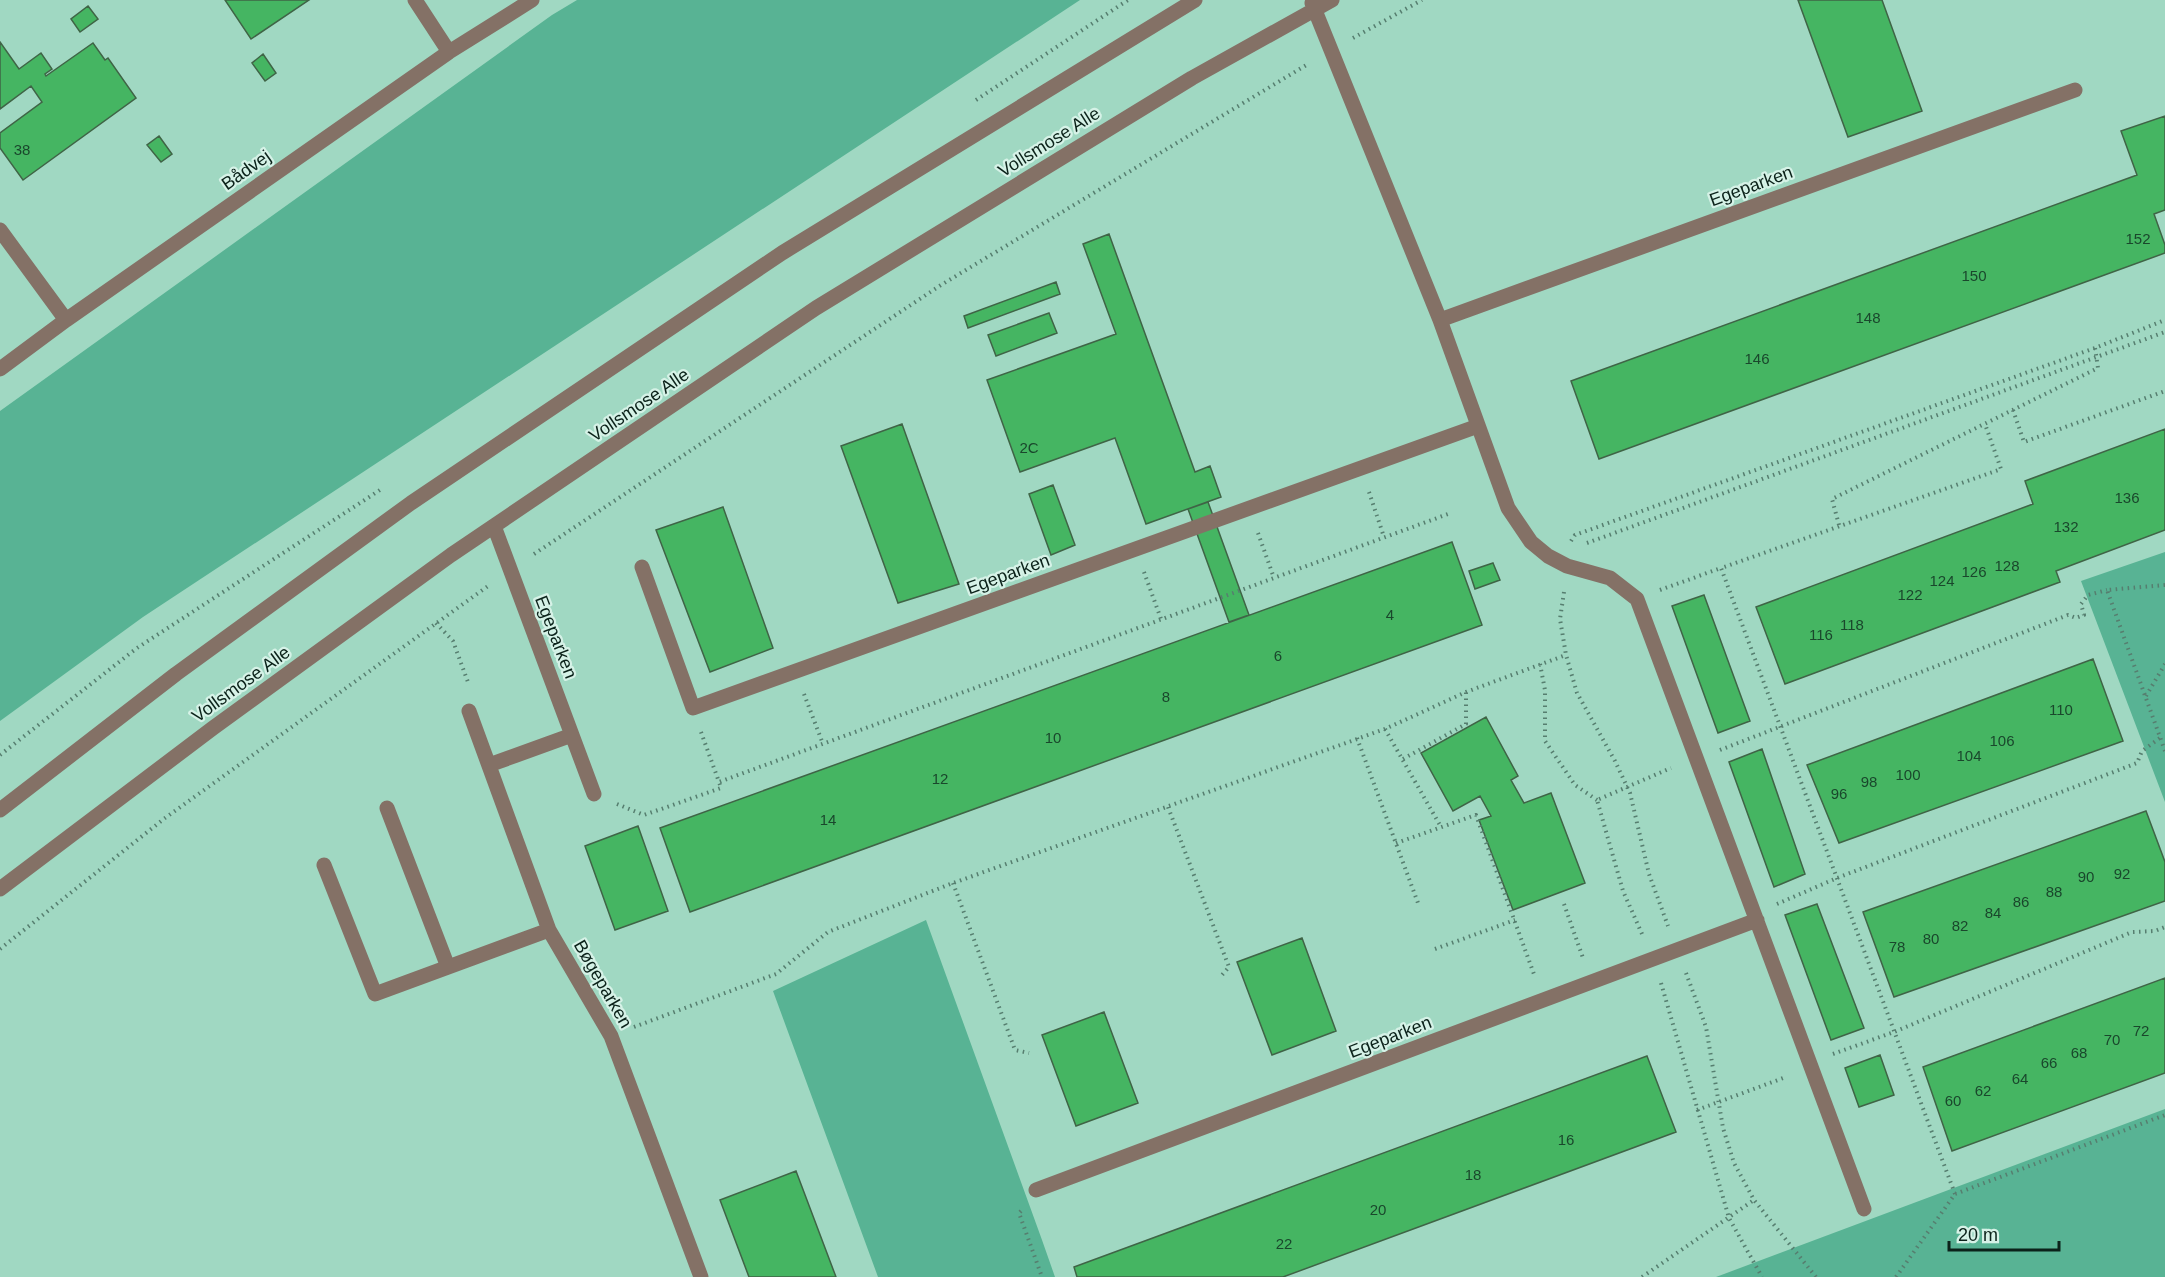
<svg xmlns="http://www.w3.org/2000/svg" width="2165" height="1277" font-family="Arial,sans-serif">
<style>
.green{fill:#58b394}
.building{fill:#45b562;stroke:#3f6446;stroke-width:1.5}
.lines{fill:none;stroke-linecap:round;stroke-linejoin:round}
.path{stroke:#567e6f;stroke-width:4;stroke-dasharray:1.5 4.5;stroke-linecap:butt}
.minor{stroke:#847166;stroke-width:15}
.labels{text-anchor:middle;dominant-baseline:central;stroke-width:4.5;stroke-linejoin:round;paint-order:stroke}
.number-label{font-size:15px;fill:#1a472c}
.street-label{font-size:18px;fill:#0b221a;stroke:#d6f2e7}
</style>
<rect width="100%" height="100%" fill="#a0d8c2"/>
<path class="green" d="M577 0H1080L143 617 0 721V411L552 15Z
M2165 552V802L2081 581Z
M926 920 1042 1240 1055 1277H878L773 991Z
M2165 1109V1277H1716Z"/>
<path class="building" d="M225 0H309L251 39Z
M1798 0H1882L1922 111 1848 137Z
M88 6 98 19 80 32 71 19Z
M0 42 19 69 41 53 52 69 45 74 46 76 93 43 105 60 108 58 136 98 23 180 0 148V133L42 102 31 86 0 109Z
M263 54 276 73 265 81 252 63Z
M2165 116V210L2154 214 2165 245V253L1599 459 1571 381 2137 175 2121 131Z
M159 136 172 154 161 162 147 145Z
M1109 234 1195 472 1210 466 1221 497 1146 524 1115 438 1020 472 987 380 1116 334 1083 244Z
M1056 282 1060 294 968 328 964 316Z
M1049 313 1057 333 996 356 988 335Z
M902 424 959 584 898 603 841 446Z
M2165 429V530L2056 571 2060 582 1785 684 1756 607 2033 504 2025 481Z
M1053 485 1075 545 1051 555 1029 494Z
M1208 502 1249 615 1229 622 1188 509Z
M723 507 773 648 710 672 656 530Z
M1452 542 1482 625 690 912 660 828Z
M1493 563 1500 580 1475 589 1469 571Z
M1704 595 1750 721 1718 733 1672 606Z
M2093 659 2123 741 1839 843 1807 765Z
M1486 717 1518 776 1511 780 1524 803 1551 793 1585 883 1513 910 1479 820 1491 816 1480 796 1453 811 1421 753Z
M1762 749 1805 874 1774 887 1729 762Z
M2146 811 2165 862V901L1894 997 1863 912Z
M638 826 668 911 615 930 585 846Z
M1817 904 1864 1028 1831 1040 1785 915Z
M1302 938 1336 1031 1272 1055 1237 962Z
M2165 978V1073L1952 1151 1923 1067Z
M1104 1012 1138 1103 1076 1126 1042 1035Z
M1880 1055 1894 1095 1859 1107 1845 1068Z
M1647 1056 1676 1132 1283 1277H1077L1074 1267Z
M796 1171 836 1277H749L720 1200Z"/>
<g class="lines">
<path class="path" d="M1353 38 1422 0
M976 100 1128 0
M2013 410 2024 442 2165 391
M1369 492 1384 537
M1839 525 1832 499 2098 368 2095 348
M1258 533 1274 578
M1571 541 1575 535 2095 348 2165 320
M1587 543 2165 332
M534 554 941 285 1308 64
M1144 572 1161 619
M2165 585 2107 590 2165 751
M1660 590 1721 568
M1564 592 1560 619 1566 655 1577 693 1615 761 1630 793 1649 874 1668 926
M436 623 453 641 469 685
M1540 664 1545 690V741L1575 785 1597 800
M804 694 823 744
M2146 696 2165 664
M1385 729 1441 827
M701 732 719 782 1448 514
M1357 738 1418 903
M1720 750 2068 615 2076 618 2084 615 2081 604 2088 595 2107 590
M0 755 137 648 380 490
M1403 759 1466 724V692
M617 804 644 815 721 788 719 782
M1168 807 1229 967 1222 975
M1396 843 1476 815 1535 977
M953 883 1015 1050 1029 1053
M1564 904 1583 958
M1777 904 1837 878 2137 763 2142 751 2160 738
M1642 934 1623 891 1597 800 1671 768
M0 949 165 818 488 586
M1435 949 1515 920
M1686 973 1706 1027 1723 1128 1734 1163 1754 1200 1816 1277
M1661 983 1729 1218 1762 1277
M634 1027 776 974 828 932 953 883 1385 729 1466 692 1566 655
M1833 1054 1894 1032 2132 932 2155 931 2165 927
M1697 1110 1786 1077
M1955 1194 1721 568 2001 469 1985 424
M1021 1211 1019 1213 1042 1277
M1642 1277 1754 1200
M1896 1277 1955 1194 2165 1115"/>
<path class="minor" d="M415 0 449 52
M1312 3 1440 320 1508 508 1531 542 1548 556 1567 566 1610 578 1637 599 1864 1209
M0 230 66 320
M1440 320 2075 90
M0 369 66 320 449 52 532 0
M494 526 594 794
M642 567 693 708 1478 426
M469 711 549 930 611 1036 701 1277
M489 765 572 735
M387 808 448 967
M0 810 176 674 411 503 782 253 1195 0
M324 865 375 994 549 930
M0 889 213 728 451 555 816 308 1192 78 1332 0
M1036 1190 1757 920"/>
</g>
<g class="labels">
<g class="number-label">
<text x="22" y="149">38</text>
<text x="2138" y="238">152</text>
<text x="1974" y="275">150</text>
<text x="1868" y="317">148</text>
<text x="1757" y="358">146</text>
<text x="1029" y="447">2C</text>
<text x="2127" y="497">136</text>
<text x="2066" y="526">132</text>
<text x="2007" y="565">128</text>
<text x="1974" y="571">126</text>
<text x="1942" y="580">124</text>
<text x="1910" y="594">122</text>
<text x="1390" y="614">4</text>
<text x="1852" y="624">118</text>
<text x="1821" y="634">116</text>
<text x="1278" y="655">6</text>
<text x="1166" y="696">8</text>
<text x="2061" y="709">110</text>
<text x="1053" y="737">10</text>
<text x="2002" y="740">106</text>
<text x="1969" y="755">104</text>
<text x="1908" y="774">100</text>
<text x="940" y="778">12</text>
<text x="1869" y="781">98</text>
<text x="1839" y="793">96</text>
<text x="828" y="819">14</text>
<text x="2122" y="873">92</text>
<text x="2086" y="876">90</text>
<text x="2054" y="891">88</text>
<text x="2021" y="901">86</text>
<text x="1993" y="912">84</text>
<text x="1960" y="925">82</text>
<text x="1931" y="938">80</text>
<text x="1897" y="946">78</text>
<text x="2141" y="1030">72</text>
<text x="2112" y="1039">70</text>
<text x="2079" y="1052">68</text>
<text x="2049" y="1062">66</text>
<text x="2020" y="1078">64</text>
<text x="1983" y="1090">62</text>
<text x="1953" y="1100">60</text>
<text x="1566" y="1139">16</text>
<text x="1473" y="1174">18</text>
<text x="1378" y="1209">20</text>
<text x="1284" y="1243">22</text>
</g>
<g class="street-label">
<text transform="translate(1049 142) rotate(-32)">Vollsmose Alle</text>
<text transform="translate(246 170) rotate(-35)">Bådvej</text>
<text transform="translate(1751 186) rotate(-20)">Egeparken</text>
<text transform="translate(639 405) rotate(-34)">Vollsmose Alle</text>
<text transform="translate(1008 574) rotate(-20)">Egeparken</text>
<text transform="translate(556 637) rotate(69)">Egeparken</text>
<text transform="translate(241 684) rotate(-36)">Vollsmose Alle</text>
<text transform="translate(603 984) rotate(60)">Bøgeparken</text>
<text transform="translate(1390 1037) rotate(-21)">Egeparken</text>
</g>
</g>
<path d="M1949 1241v9h110v-9" fill="none" stroke="#0b221a" stroke-width="3"/>
<text x="1958" y="1241" font-size="18" fill="#0b221a" stroke="#d6f2e7" stroke-width="4.5" paint-order="stroke">20 m</text>
</svg>
